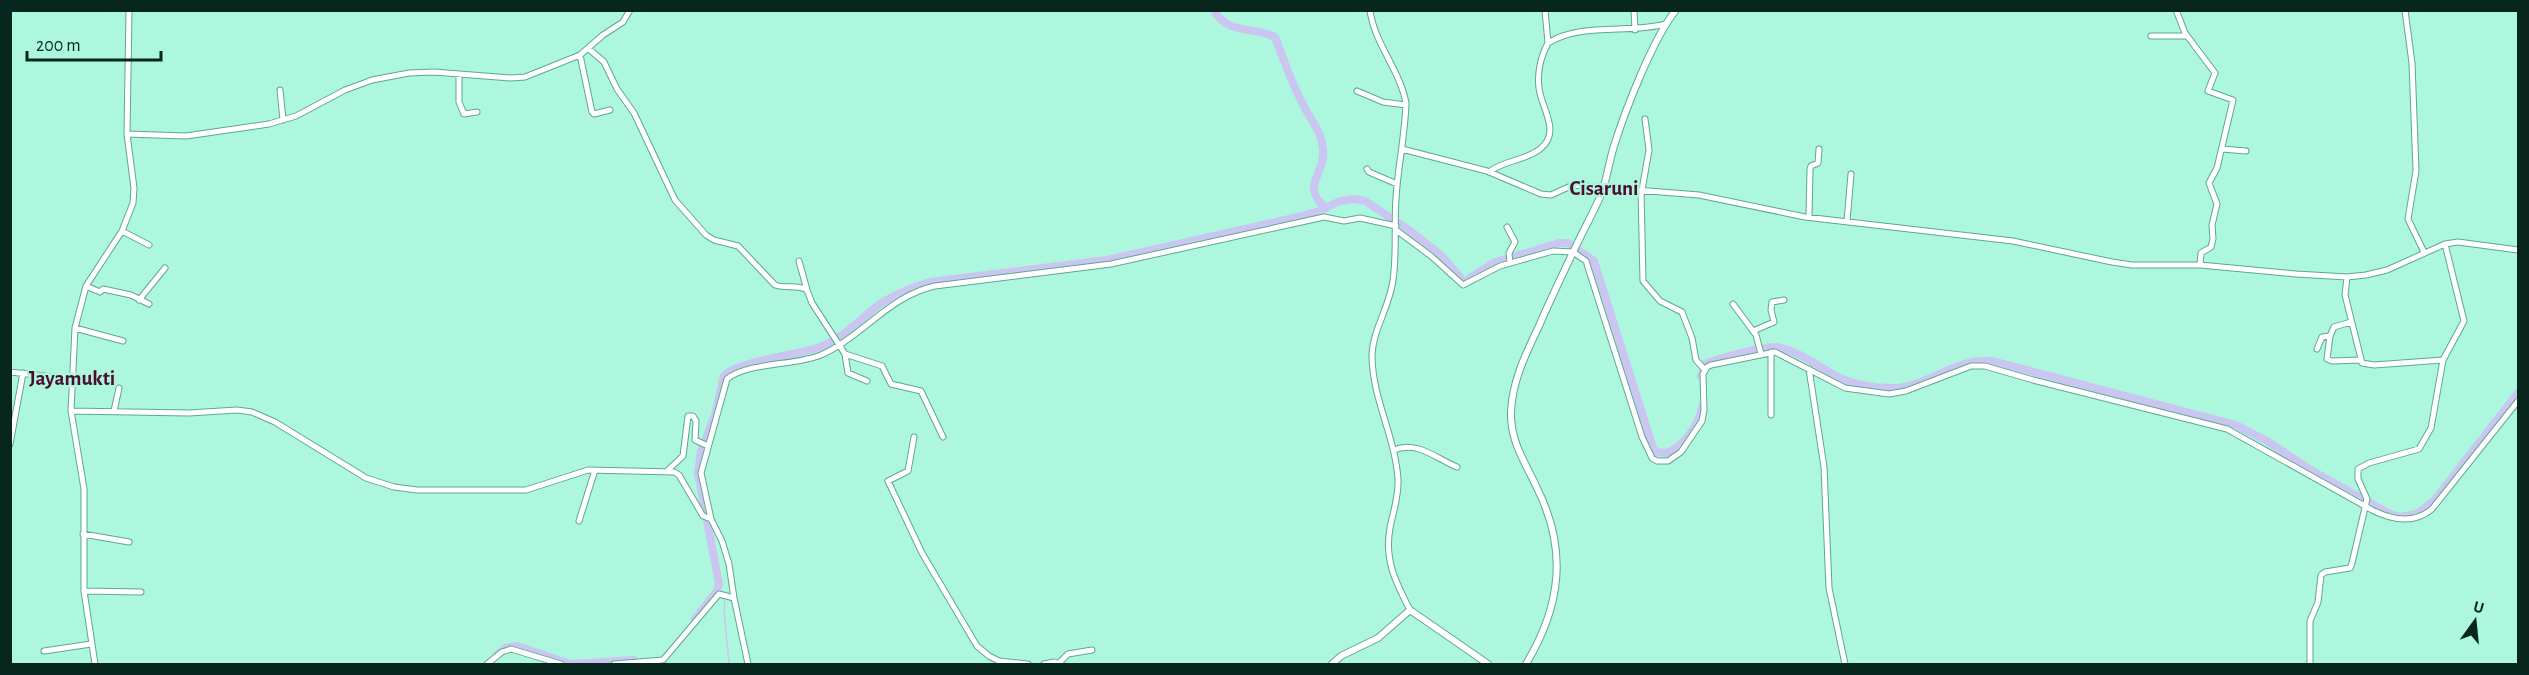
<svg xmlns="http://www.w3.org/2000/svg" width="2529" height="675" font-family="'Alegreya Sans',sans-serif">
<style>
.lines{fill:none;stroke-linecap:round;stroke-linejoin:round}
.stream{stroke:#cbc6f1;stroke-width:1.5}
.river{stroke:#cbc6f1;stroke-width:8}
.minor-casing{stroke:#5fa890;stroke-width:7}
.major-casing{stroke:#5fa890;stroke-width:8}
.minor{stroke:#fff;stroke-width:5}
.major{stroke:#fff;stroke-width:6}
.labels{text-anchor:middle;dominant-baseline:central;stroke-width:5;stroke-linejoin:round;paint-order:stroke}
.quarter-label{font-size:21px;font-weight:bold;fill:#4c0d31;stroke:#acf7dd}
</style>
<rect width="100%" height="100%" fill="#acf7dd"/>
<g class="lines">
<path class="stream" d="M723 598 725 600 724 610 729 664"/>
<path class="river" d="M1214 10C1225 34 1256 27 1275 37 1284 60 1292 85 1304 106 1311 121 1322 132 1323 149 1326 175 1299 185 1326 208
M1701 376 1705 364C1721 358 1761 346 1776 347 1797 349 1823 370 1842 379 1856 385 1876 388 1891 388 1928 389 1958 354 1996 362L2236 425 2267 441 2314 472 2392 515 2400 517 2417 514 2434 501 2518 393
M695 619 717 591 719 584 698 473 701 451 715 415 724 376C737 361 799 355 820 347 844 338 860 319 880 304 895 294 913 287 930 282L1107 260 1298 217 1319 211 1340 201 1355 199 1365 201 1409 230 1443 257 1464 282 1493 263 1559 243H1568L1594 261 1653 448 1656 452 1666 453C1684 447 1699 425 1702 407
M497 655 506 648 517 646 571 664 634 660"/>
<defs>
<path id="minor" d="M1370 10C1374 43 1400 70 1406 103 1405 135 1398 166 1396 198 1394 226 1397 253 1393 280 1390 306 1373 329 1372 355 1372 398 1395 436 1398 479 1399 496 1393 512 1390 528 1384 560 1396 583 1410 610
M1545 10 1548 43
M1634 10 1635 30
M2176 10 2185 33 2215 73 2208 91 2233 100 2217 168 2209 183 2217 204 2212 225 2213 239 2211 247 2201 253 2200 265
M2405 10 2412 63 2416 171 2408 219 2424 252
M2151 36H2187
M589 49 604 62 617 89 634 113 675 200 706 235 714 240 738 246 775 285C786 289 798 284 807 290L812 303 845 354 882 366 891 384 921 391 943 437
M580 55 592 112 594 114 610 110
M459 74V102L464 114 477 112
M280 90 283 120
M1357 91 1383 102 1406 105
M127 134 186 136 269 124 296 116 345 90 372 80 409 73 434 72 511 78 525 77 580 55 603 35 623 22 630 10
M1402 149 1487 171 1541 194 1551 195 1573 185 1699 195 1805 217 2013 241 2112 262 2132 265H2200L2296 274 2347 277 2366 275 2387 270 2445 244 2458 242 2518 250
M2222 149 2246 151
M1367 169 1369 172 1397 184
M1489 172C1504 160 1525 161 1540 149 1562 132 1541 108 1539 88 1537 73 1541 56 1548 43 1582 22 1628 34 1666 24
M1641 190 1643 281 1660 301 1682 312 1692 338 1696 360 1705 370
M1642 190 1649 150 1645 119
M1809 217 1810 169 1811 166 1818 163 1819 149
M1847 221 1851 174
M1507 227 1515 242 1509 253 1510 263
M1396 230 1431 256 1463 285 1500 266 1553 251 1573 252 1586 261 1642 437 1652 458 1657 461H1668L1681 452 1702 421 1704 410 1703 374 1707 367 1711 365 1775 352 1845 388 1889 394 1906 391 1971 366H1985L2033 380 2227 429 2372 510C2392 520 2414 524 2432 509L2518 401
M122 231 149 245
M799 261 807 290
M2347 277 2345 295 2362 363 2374 365 2443 360
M86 286 100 292 103 289 131 295 149 304
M139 300 165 268
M1733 304 1756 335 1761 354
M2351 322 2334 327 2330 336 2327 359 2332 361 2360 360
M75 328 123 341
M1753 331 1774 322 1771 310 1772 302 1784 300
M2317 349 2322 337 2330 336
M845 354 848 373 867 381
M1809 369 1824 467 1829 588 1845 664
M10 372 72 379
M71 411 189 413 237 410 252 412 275 422 366 478 394 487 417 490H526L588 470 674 472 679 475 703 516 711 519 722 541 729 564 734 598 748 664
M114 411 119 388
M1771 415V352
M914 437 908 471 888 481 922 553 977 646 989 656 999 661 1028 664
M10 444 23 373
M1394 450C1417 440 1437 459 1457 467
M668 470 683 456 688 416H693L696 421 695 440 708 446
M711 519 701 473 727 379C747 362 795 366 821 355 863 336 889 296 935 286L1111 264 1324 217 1344 221 1360 218 1396 226
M579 521 595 470
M83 534 129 542
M84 591 141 592
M44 651 91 644
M1059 663 1068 654 1092 650
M95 664 84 591V489L71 411 75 328 86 286 122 231 133 203 134 188 127 134 129 10
M487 664 502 652 511 649 561 664
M614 664 663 660 719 594 734 598
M1044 664 1054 662 1061 664
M2310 664V621L2318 602 2321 575 2325 572 2350 568 2352 563 2367 499 2358 479V469L2369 463 2419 449 2431 428 2443 360 2464 321 2445 244"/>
<path id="major" d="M1332 664 1341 656 1378 638 1410 610 1488 664
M1526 664C1561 606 1568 550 1537 488 1525 462 1510 441 1511 412 1512 382 1526 353 1539 326 1551 298 1564 271 1577 244 1585 227 1594 211 1601 195 1607 179 1609 162 1614 146 1625 111 1653 38 1676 10"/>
</defs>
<use href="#minor" class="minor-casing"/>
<use href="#major" class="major-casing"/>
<use href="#minor" class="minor"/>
<use href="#major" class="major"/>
</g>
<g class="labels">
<g class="quarter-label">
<text x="1604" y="188">Cisaruni</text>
<text x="72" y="378">Jayamukti</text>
</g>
</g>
<rect width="2529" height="675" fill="none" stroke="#07271e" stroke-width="24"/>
<g transform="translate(2475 621) rotate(15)" stroke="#acf7dd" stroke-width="4.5" paint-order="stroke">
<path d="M0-4.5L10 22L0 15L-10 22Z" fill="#07271e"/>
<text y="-9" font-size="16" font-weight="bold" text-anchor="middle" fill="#07271e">U</text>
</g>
<path d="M27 51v9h134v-9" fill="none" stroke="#07271e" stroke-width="3"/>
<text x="36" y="51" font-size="18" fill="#07271e" stroke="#acf7dd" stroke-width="4.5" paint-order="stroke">200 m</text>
</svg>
